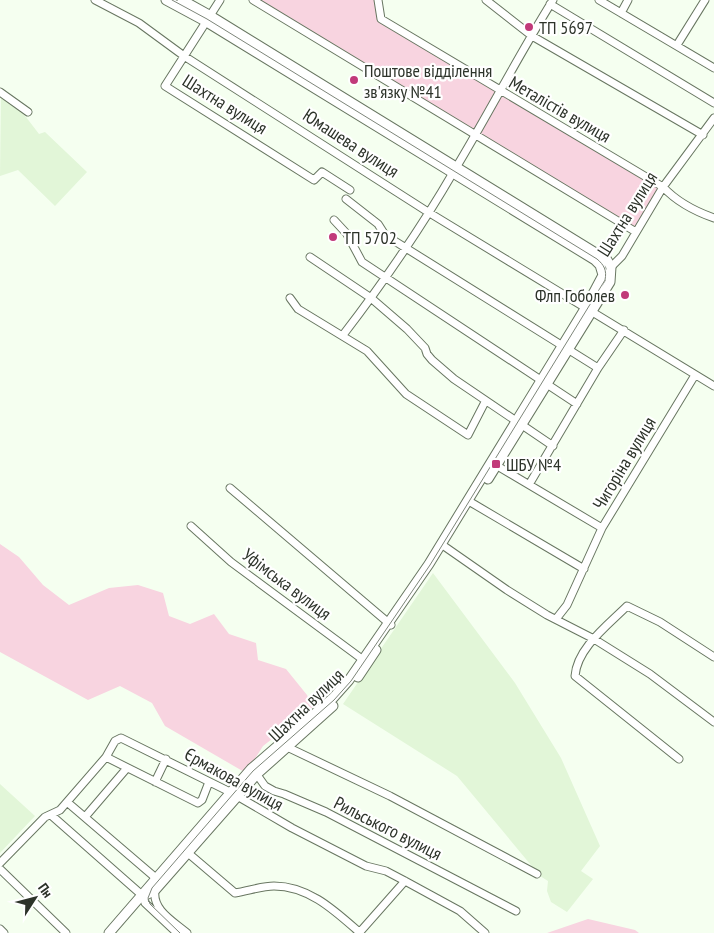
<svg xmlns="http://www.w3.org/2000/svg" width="714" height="933" font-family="'PT Sans Narrow',sans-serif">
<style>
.built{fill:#e2f6d8}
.green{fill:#f8d4e0}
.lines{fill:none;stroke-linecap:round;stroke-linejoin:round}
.minor-casing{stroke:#687661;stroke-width:9}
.major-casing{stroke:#687661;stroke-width:11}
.minor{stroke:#fff;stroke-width:7}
.major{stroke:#fff;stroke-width:9}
.tram{stroke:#7d8579;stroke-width:1}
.poi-dot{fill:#c13a7a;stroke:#fff;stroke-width:2}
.labels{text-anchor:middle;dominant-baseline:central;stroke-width:4.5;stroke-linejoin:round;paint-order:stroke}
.poi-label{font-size:18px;fill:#2d332a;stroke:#fff;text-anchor:start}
.street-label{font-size:18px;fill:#2d332a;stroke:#fff}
</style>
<rect width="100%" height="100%" fill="#f5fff0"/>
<path class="built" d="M1 91 26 117 39 134 45 132 87 172 55 206 18 170 0 176Z
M433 573 515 683 561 758 600 846 581 871 593 879 567 912 551 902 547 891 548 881 540 876 457 776 343 704Z
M0 784 35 816 0 853Z"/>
<path class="green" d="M257 0H376L379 21 659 188 635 229 355 57Z
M0 544 19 557 43 585 69 605 109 588 138 585 163 593 169 616 190 624 214 614 229 634 256 643 258 660 286 669 307 695 313 707 263 746 246 773 165 726 152 703 120 686 88 700 0 652Z
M588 919 635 930 639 933H547Z"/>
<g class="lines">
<defs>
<path id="minor" d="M95 0 139 23 184 56 428 212 714 386
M220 0 165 86 314 180 322 172 350 190
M253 0 636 232
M378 0 381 19 663 187C677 202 694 211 714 218
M486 0 532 36 703 135
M599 0 714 68
M550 4 714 103
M621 13 628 0
M677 45 705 0
M0 92 28 112
M346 199 378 224 385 235 598 368
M334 220 347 234 362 262 577 404
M310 257 371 298 407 329 425 348 427 354 432 360 454 379 553 446
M611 267 622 256 663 187 714 118
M290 298 298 309 367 351 406 394 468 435 485 402
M343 335C383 283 421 228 454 171 488 115 518 56 553 0
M494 464 602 528
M530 483 598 368 624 330
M230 488 391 625
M472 503 584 569
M191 526 231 562 366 662
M441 544 507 590 547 615 594 639 650 674 714 722
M556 619 567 605 602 528 695 375
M285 746 390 796 537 874
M106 757 198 803 202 800 209 782
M679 759 575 676C577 648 608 625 627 606L660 622 714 657
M255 772 265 786 274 791 284 794 326 812 516 911
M155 782 166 759
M67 802 157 879
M51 815 143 896 145 903 177 933
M85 817 127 768
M188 853 235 893C248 891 262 886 274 886 309 886 335 911 359 932
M0 863 45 817 60 810 106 757 115 741 121 738 232 793 292 828 366 866 386 871 405 881 460 911 485 933
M0 869 66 933
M155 890C152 910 173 921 187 933
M0 929 4 933
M359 933 405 881"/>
<path id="major" d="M182 0 209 15 607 260 611 267 610 282 488 479
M358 677 376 650
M144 896 155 890 257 774 333 706
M109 933 251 769 333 698 349 680 429 564 586 307 603 275 600 265 595 260 205 21 166 0"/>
</defs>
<use href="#minor" class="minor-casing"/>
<use href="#major" class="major-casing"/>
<use href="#minor" class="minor"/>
<use href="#major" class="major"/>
<path class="tram" d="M172 0 207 19 597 259C604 265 607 270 605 280L430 565 351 681 334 700 253 771 152 888 148 898 150 904 180 933"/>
</g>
<g class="poi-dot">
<circle cx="529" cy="27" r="5"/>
<circle cx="354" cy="80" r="5"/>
<circle cx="333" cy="237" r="5"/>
<circle cx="625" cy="295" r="5"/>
<rect x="491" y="459" width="10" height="10" rx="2.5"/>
</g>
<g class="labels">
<g class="poi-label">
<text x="539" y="27">ТП 5697</text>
<text x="364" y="70">Поштове відділення<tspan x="364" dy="21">зв'язку №41</tspan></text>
<text x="343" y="237">ТП 5702</text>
<text x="615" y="295" text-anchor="end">Флп Гоболев</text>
<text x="506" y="464">ШБУ №4</text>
</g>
<g class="street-label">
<text transform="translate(225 104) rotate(32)">Шахтна вулиця</text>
<text transform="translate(560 109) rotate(30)">Металістів вулиця</text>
<text transform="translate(351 143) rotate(33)">Юмашева вулиця</text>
<text transform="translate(627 214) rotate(-58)">Шахтна вулиця</text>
<text transform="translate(624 463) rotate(-59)">Чигоріна вулиця</text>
<text transform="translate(287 584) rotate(37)">Уфімська вулиця</text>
<text transform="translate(306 705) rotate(-44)">Шахтна вулиця</text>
<text transform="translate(234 779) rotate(29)">Єрмакова вулиця</text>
<text transform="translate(388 828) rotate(27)">Рильського вулиця</text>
</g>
</g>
<g transform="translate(35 898) rotate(54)" stroke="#ffffff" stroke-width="4" paint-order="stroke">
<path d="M0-4L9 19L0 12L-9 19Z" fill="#2d332a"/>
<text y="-8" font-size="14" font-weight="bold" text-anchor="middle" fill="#2d332a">Пн</text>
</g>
</svg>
